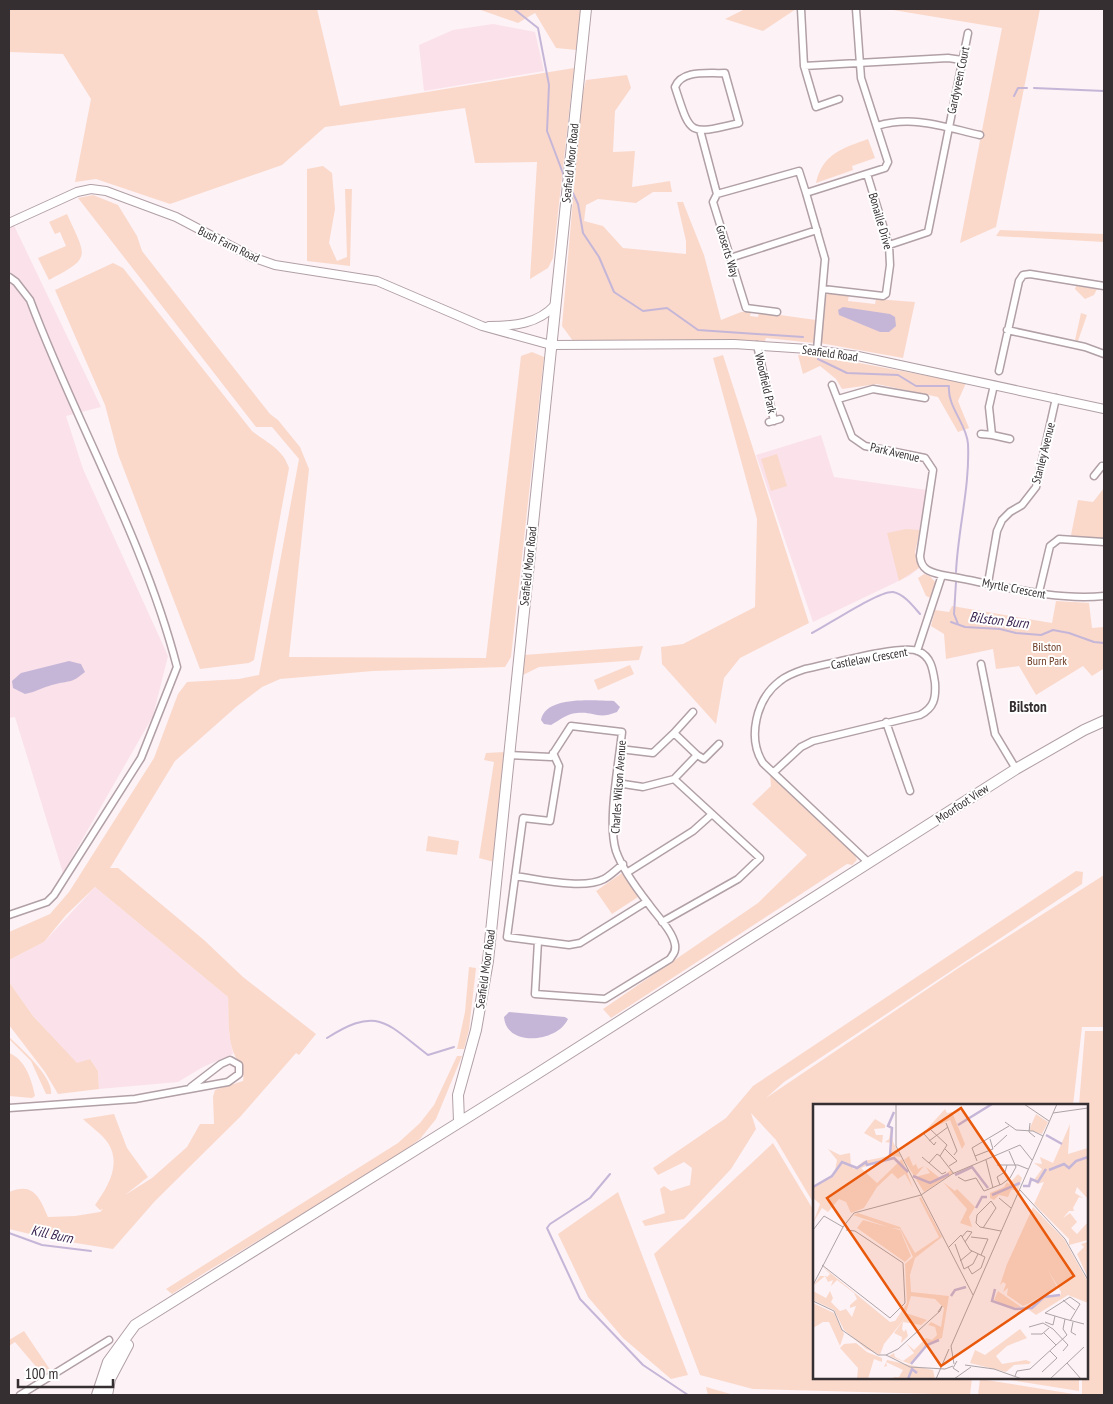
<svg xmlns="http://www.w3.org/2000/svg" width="1113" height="1404" font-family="'PT Sans Narrow',sans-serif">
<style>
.built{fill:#fbe1ea}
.green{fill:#fad9cb}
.water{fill:#c5b6d8}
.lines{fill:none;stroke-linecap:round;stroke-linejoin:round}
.stream{stroke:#c5b6d8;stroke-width:2}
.minor-casing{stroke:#b1a0a6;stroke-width:9}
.tertiary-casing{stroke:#b1a0a6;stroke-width:10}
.primary-casing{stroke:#b1a0a6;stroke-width:12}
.minor{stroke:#fff;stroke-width:6}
.tertiary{stroke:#fff;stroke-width:8}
.primary{stroke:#fff;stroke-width:10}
.labels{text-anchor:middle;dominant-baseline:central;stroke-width:4;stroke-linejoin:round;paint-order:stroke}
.street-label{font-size:12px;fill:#352f31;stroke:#fff}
.park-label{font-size:12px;fill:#6d3a23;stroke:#fff}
.water-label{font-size:14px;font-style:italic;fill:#3d2652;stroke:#fff}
.quarter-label{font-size:15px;font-weight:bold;fill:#352f31;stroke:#fff}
.inset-river{fill:none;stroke:#c5b6d8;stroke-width:2.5}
.inset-road{fill:none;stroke:#ada4a7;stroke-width:1}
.view{fill:#e8590c;fill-opacity:0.15;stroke:#e8590c;stroke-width:2.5}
.inset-edge{fill:none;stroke:#352f31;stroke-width:2.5}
</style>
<rect width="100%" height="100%" fill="#fdf2f6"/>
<path class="built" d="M493 24 535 32 544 71 424 91 419 45 453 30Z
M9 215 101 407 66 416 83 469 168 656 153 716 63 873 15 717 9 718Z
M821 435 834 477 927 490 915 552 919 568 909 576 813 622 756 455Z
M95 887 228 997 229 1033 233 1054 203 1067 178 1082 99 1089 98 1071 90 1059 77 1064 33 1016 9 982V960L44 942Z"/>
<path class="green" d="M9 9H317L340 106 574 68 553 258 548 268 530 279 537 162 475 163 465 108 325 127 282 165 170 204 96 179 75 182 91 99 63 54 9 52Z
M478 9H582L577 50 556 48 535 13 518 23Z
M745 9H796L763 31 725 19Z
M887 9H1040L996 227 960 243 1002 28Z
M627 75 631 88 615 111 613 152 635 151 632 187 670 181 672 192H653L636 203 598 199 586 205 584 221 603 226 623 248 686 254V241L677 202H683L704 255 721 320 741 312H751L750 316 758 317 759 312 816 320 814 343 766 338 765 341H573L562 326 582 96 586 80Z
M868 139 875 158 852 166 853 170 816 183C822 154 843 148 868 139Z
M323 166 332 173 335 209 329 243 337 261 347 257 345 189H352L350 266 307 261V169Z
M93 195 118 205 137 236 142 251 270 414 278 420 300 447 309 469 289 657 486 658 521 356 532 352 544 357 511 657 505 667 373 671 280 679 262 687 236 707 175 761 110 868H118L204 940 243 977 316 1034 299 1055 296 1053 240 1117 155 1201 113 1249 51 1239 9 1229V1192C33 1182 39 1196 48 1217L75 1216 100 1212 103 1209 100 1210 95 1205C107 1188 122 1165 108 1143 102 1134 91 1127 83 1119L114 1114 127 1148 148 1177 125 1195 152 1178 187 1147 200 1124H214L213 1097 215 1090 243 1081C245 1071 239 1065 235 1056 227 1039 229 1016 228 997L95 887 66 915 44 942 9 960V932L50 914 69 892 154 758 178 694 187 682 239 679 259 675 299 459 272 427H256L78 198Z
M67 214C86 257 93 257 49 280L38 258 66 246 60 232 55 234 49 222Z
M1000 230 1104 234V242L996 236Z
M113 263 123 268 252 431C267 443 283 449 289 468L254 660 249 663 200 669 118 454 105 405 55 290Z
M1076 286 1097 289 1094 295 1085 299 1075 289Z
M829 293 849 295 848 301 875 304 876 299 915 302 903 358 820 343 825 296Z
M1081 313 1087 315 1078 341 1075 340Z
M723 355 809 623 740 658 724 678 716 724 662 664 661 647 683 644 755 607 757 519 713 358Z
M798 355 838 359 966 383 958 401 969 428 958 432 938 397 877 384 842 389 836 379 820 366 803 374Z
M777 454 787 486 771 491 761 459Z
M1104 488V539L1073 537 1071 535 1078 500 1093 502Z
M906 529 920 530 915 552 919 568 899 581 887 533Z
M924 574 930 576 936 583 931 598 926 596 918 578Z
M1056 601 1089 603 1092 628 1104 627V671L1103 669 1092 676 1083 666 1036 695 1019 666 996 669 993 649 946 659 944 634 931 626 935 610 949 612 952 606 1052 623Z
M643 646 639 660 539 667 523 675 524 655Z
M630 665 634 674 598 690 594 680Z
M504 752 494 862 479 858 494 762 484 760 486 753Z
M770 774 854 853 857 860 852 865 847 864 611 1018 603 1009 758 903 807 855 752 804 771 786Z
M428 836 459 841 457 855 426 851Z
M1076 871 1083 872 1082 884 784 1082 766 1098 960 967 1104 875V1027H1082L1073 1105H814V1204L776 1140 751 1113 756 1129 731 1169 684 1219 645 1226 642 1221 665 1213 660 1189 664 1186 671 1191 690 1185 692 1168 684 1162 658 1175 653 1168 726 1118 753 1086Z
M622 873 638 897 612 914 596 891Z
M469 967 476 968 469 1030 464 1049H457L465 1012Z
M9 982 33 1016 77 1063 90 1059 98 1071 99 1089 58 1094 45 1072 9 1025Z
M1085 1031H1104V1395H1082V1378H1087V1105H1079Z
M9 1037C20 1047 54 1078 51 1094H46L31 1061 9 1039Z
M9 1053C25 1059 32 1080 35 1096L32 1098 9 1096Z
M457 1056H462L436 1119 420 1139 395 1158 206 1272 172 1294 166 1289 398 1143 420 1123 434 1105Z
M773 1143 814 1211V1378H972L970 1395 753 1389 700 1375 654 1254Z
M618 1192 688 1375 671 1379 623 1338 588 1297 558 1234Z
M24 1331 51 1371 44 1376 15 1342 9 1346V1340Z
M997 1378H1079V1391Z
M980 1379 1080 1395H978Z
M706 1387 734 1395H708Z"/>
<path class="water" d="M843 307 890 314 895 317 896 326 889 332H880L839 315 838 310Z
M69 661 81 664 85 672C70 684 72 680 56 684 45 686 36 692 25 694L13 688 12 681 21 673Z
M614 701 620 707 617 712C597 720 594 711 577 713 566 714 560 720 551 725L544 724 541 720C546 695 595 701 614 701Z
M509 1012 565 1017 568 1019C557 1043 506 1047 504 1017Z"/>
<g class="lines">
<path class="stream" d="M514 9 538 28 549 85 547 131 564 176
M1034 88 1104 91
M1014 96 1018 88H1027
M572 191 578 204 583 233 599 257 614 292 643 311 667 308 698 330 803 337
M818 359 847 373 898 375 916 386H949C947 407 967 424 968 444 970 487 958 529 956 572
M956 582 954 614 958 624
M951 622 965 627 1000 629 1016 633 1041 635 1053 630 1069 633 1094 642 1104 643
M812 633C828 625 878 591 893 592 904 594 913 606 920 614
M327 1038C378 1006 385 1022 428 1055L454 1047
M610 1174 590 1198 550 1224 547 1228 580 1299 643 1365 688 1395
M9 1233 42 1245 91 1251"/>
<defs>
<path id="minor" d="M801 9 804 66 816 107 839 99
M804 66 948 58 962 60
M725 73 739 123C688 135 691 136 675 87 682 69 709 74 725 73Z
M877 126C913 115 944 127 980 135
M700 130 717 194
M717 194 713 202 746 308 777 312
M717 194 799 171 806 193
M889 245 928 232 968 33
M730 258 817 230
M9 277 16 282 30 300C76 423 144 539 177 667L141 758 54 895 47 902 9 915
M823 289 883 296 886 294 890 265 889 245 867 174
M1007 330 1085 347 1104 354
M757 345 774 421
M817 350 825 259 806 193 885 168 888 162 861 78 856 9
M999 371 1019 281 1023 275 1030 274 1104 286
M832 385 852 437 865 446 925 458 933 470 920 556C921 570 930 572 942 575 996 584 1050 601 1104 596
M994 385 989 407 992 435 1010 439
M838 399 873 389 925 398
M769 422 780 419
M981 434 992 435
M1094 476 1102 466
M988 583 997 531 1002 520 1010 512 1022 505 1036 487 1056 398
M1039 592 1050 546 1059 539 1104 542
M917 651 942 575
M981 664 995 734 1016 769
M886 722 910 791
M674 733 693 712
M553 753 559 766 550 821 523 818 507 937 569 945 580 943 646 902
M508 755 551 757 571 726 622 732C619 762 607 823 616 851 622 868 637 889 648 903 656 915 673 931 675 945 676 952 673 954 670 959L605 999 535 994 538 941
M697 755 704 759 719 744
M774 772 801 747 813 741 920 715C934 708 936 698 935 683 933 671 932 657 918 651 902 644 826 665 805 669 796 672 787 675 780 681 756 699 747 738 763 763L869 863
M617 783 643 787 674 779 697 755 674 733 653 753 620 749
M628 872 693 831 712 814
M515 876C539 879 583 890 604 879 611 875 617 869 623 864
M662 922 738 879 760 858 674 779
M9 1108 135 1099 228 1082 239 1074V1065L230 1060 221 1064 191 1087
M20 1395 109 1340"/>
<path id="tertiary" d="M9 223 77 192 91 189 106 191 176 217 252 257 275 265 377 281 482 326 551 345 734 344 808 349 858 356 1104 409
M489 326C514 326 538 324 555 305"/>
<path id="primary" d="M459 1121 458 1095 476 1030 488 961 586 9
M97 1395 108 1362 135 1325 532 1077 1016 769 1084 730 1104 721
M107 1395 110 1379 128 1345"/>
</defs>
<use href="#minor" class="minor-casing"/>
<use href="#tertiary" class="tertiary-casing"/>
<use href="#primary" class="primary-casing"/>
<use href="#minor" class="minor"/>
<use href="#tertiary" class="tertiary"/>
<use href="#primary" class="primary"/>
</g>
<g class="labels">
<g class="street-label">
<text transform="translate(958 80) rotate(-78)">Gardyveen Court</text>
<text transform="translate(570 163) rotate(-84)">Seafield Moor Road</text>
<text transform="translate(881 221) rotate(74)">Bonaille Drive</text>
<text transform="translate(229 244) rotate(26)">Bush Farm Road</text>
<text transform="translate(728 251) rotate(73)">Groserts Way</text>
<text transform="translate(830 353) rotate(8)">Seafield Road</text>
<text transform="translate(766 383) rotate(77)">Woodfield Park</text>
<text transform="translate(895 452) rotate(13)">Park Avenue</text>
<text transform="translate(1043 453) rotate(-76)">Stanley Avenue</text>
<text transform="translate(528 566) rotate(-84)">Seafield Moor Road</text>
<text transform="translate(1014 588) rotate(11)">Myrtle Crescent</text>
<text transform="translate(869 658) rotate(-10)">Castlelaw Crescent</text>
<text transform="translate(618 787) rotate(-86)">Charles Wilson Avenue</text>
<text transform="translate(962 803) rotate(-33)">Moorfoot View</text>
<text transform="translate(485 969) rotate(-82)">Seafield Moor Road</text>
</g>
<g class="park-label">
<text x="1047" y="646">Bilston<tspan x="1047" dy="14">Burn Park</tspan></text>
</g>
<g class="water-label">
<text transform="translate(999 620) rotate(7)">Bilston Burn</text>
<text transform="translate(52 1234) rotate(12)">Kill Burn</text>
</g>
<g class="quarter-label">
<text x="1028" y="706">Bilston</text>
</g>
</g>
<g transform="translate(813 1104)">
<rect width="275" height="275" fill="#fdf2f6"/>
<path d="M132 5 134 9 139 8 152 40 149 45 137 16 119 24 103 37ZM223 10 235 18 229 30 216 26ZM62 15 72 21V24L61 25 63 31H70L69 39 51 29ZM257 20 255 50 275 44V95L264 83 262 89 270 94 266 93 260 104 261 107H256L250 114 257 109 264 118 258 124 264 130 275 118V136L256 141V135L221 100 231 78 224 80 221 76 229 65 221 59 229 60 227 53 240 59ZM78 23 80 38 88 53 80 52 48 64 64 79 89 55 100 84 92 70 85 75 79 69 64 83 51 104 38 109 33 98 26 95 15 108 9 104 0 119 7 100 0 94V83L21 72 24 56 15 45 27 51 37 49 38 62 41 65 51 57 76 52 78 39 72 38 76 35ZM96 52 100 62 103 60 105 65 111 62 102 73 117 69 113 63 127 74 138 66 140 69 111 88 91 56ZM205 70 209 74 205 86H198L195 93 186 91 181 96 177 94V89L191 83 194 78 196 80ZM130 78 142 87 144 85 162 103 156 113 159 123 147 119 154 105ZM108 93 129 133 102 154 97 171 98 188 136 192 129 234 113 241 97 260 76 252 81 249 82 253 90 257 101 249 93 239 101 246 113 234 119 236 124 231 122 223 115 221 118 218 128 223 131 204 122 195 98 192 93 209 114 216 108 221 90 218 89 225 91 228 93 225 95 232 88 239 89 233 81 229 92 214 71 240 67 251 53 245 31 226 21 206 0 196V187L13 194 17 187 20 194 18 198 27 207 33 205 39 213 43 202 37 204V201L44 195 41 189 24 176 18 182 20 176 15 178 12 172 0 182 7 172H13L14 173 17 170 9 162 77 218 82 217 94 199 92 160 100 153 87 125 78 124 87 126 98 152 92 158 44 124 50 116 75 123 40 111 45 109 87 123 102 149 126 133 106 94ZM220 103 251 135 275 178V199L255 191 223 211 216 206 220 203H211L224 196V201L231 194 247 192 248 188 235 166 244 183 217 199 210 202 194 191 195 184 190 188 193 180 190 178 187 181 194 160ZM274 138 275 139V174L264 150 271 143 268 140ZM185 187 208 203 197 204 181 196ZM0 199 21 209 31 230 27 242 16 218H10L0 224ZM207 225 214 234 194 242 183 252 189 260 213 256 218 258 216 260 201 261 193 268 157 259 162 246 172 251ZM43 239 54 248 69 254V258L61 255 55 275H44L45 264 27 244 31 240ZM74 256 120 266 122 275H82L80 273H86L90 266 73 258 74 262 71 263Z" fill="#fad9cb"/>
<path class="inset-river" d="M145 21 179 0M233 31 249 40M77 51 79 24 75 22 81 8M236 66 251 60 256 64 263 57 275 53M142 71 159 63 175 84M100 72 117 79 136 70M210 82H216L218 75 225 78 233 65M0 83 19 72 29 58 44 64 53 58 54 61 81 54 95 68M179 91 207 79M163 104 169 93H174M182 185 179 197 202 205 219 204 231 193 247 191M138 192 142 186 153 183M98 260 114 241 126 236M95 275 99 265 104 269"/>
<path class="inset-road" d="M83 0V42L160 191M211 0 236 17M240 9 275 4M192 18 203 26 220 27 230 32M133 19 144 47 141 51M217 19 216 28 222 33M117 25 134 41 127 52 141 70M111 30 121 41 123 38M116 37 135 23M181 43 194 31M132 45 144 57 136 62M162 52 180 45 177 35M109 53 129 70 133 68M173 56 180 84M164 57 159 44 196 22M116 59 124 50 127 52M184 61H205L215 65M145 73 152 77 163 74 171 87 189 80 197 74 203 63 196 47M187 81 184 73 192 68 194 61M207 86 252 135 275 176M186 94 198 104M170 124 183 104 178 97 164 111 163 119 167 123 188 127M0 126 11 112 30 123M149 133 154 127 159 128 152 138M158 133 175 135 168 151M142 140 151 165 160 160 165 150M136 143 148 131 157 146 172 153 168 164 159 170 155 163M147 157 159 147M9 161 77 214 92 199 90 159 42 127 33 126M0 181 30 123 41 109 108 91 139 70 207 41 219 56M250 196 262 206M0 197 21 207 29 226 65 251H73L97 263 132 265 140 262M252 215 232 209 257 193 267 200 257 217M232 218 240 221 242 212M260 218 258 228 263 231M216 223 230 219 240 225 255 241 250 247M231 229 243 241M218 230H229L236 224M73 251 85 245 127 207 129 202 125 208M144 257 140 264 146 268M254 259 268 275M141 260 138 242 244 0M152 261 181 265 209 275M229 268 244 254 237 247M202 272 204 267 217 265 254 231 250 225 252 215 271 220M123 275 136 245M141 275 158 263M237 275 271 243"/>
<path class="view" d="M148 4 261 172 128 262 14 94Z"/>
<rect width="275" height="275" class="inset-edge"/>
</g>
<rect width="1113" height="1404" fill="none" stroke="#352f31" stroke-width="20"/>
<path d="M18 1379v8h95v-8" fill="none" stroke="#352f31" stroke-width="2.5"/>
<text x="25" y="1379" font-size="15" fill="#352f31" stroke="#ffffff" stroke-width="4" paint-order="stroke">100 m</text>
</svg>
